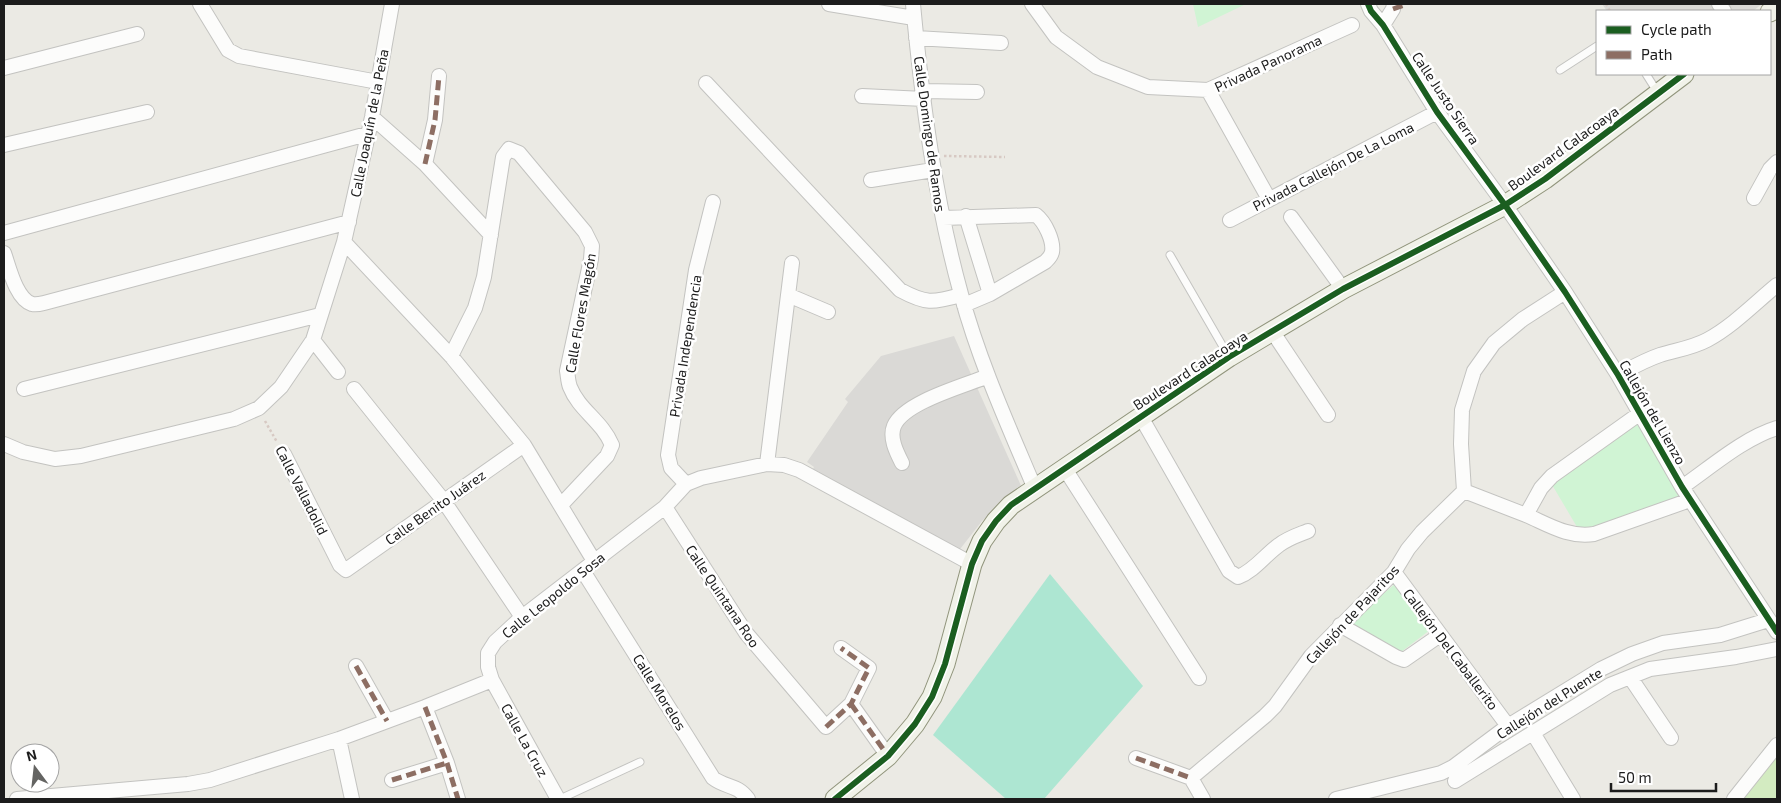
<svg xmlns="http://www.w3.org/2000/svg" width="1781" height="803" font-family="'Exo 2',sans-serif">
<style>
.residential{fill:#dad9d6}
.grass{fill:#d3ebc1}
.park{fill:#d0f4d4}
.pitch{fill:#ade6d2}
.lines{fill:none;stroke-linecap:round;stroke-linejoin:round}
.lane-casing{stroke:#c3c3c0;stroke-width:9}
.street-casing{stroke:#c3c3c0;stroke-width:16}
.secondary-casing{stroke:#91957c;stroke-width:21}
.path{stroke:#d7c9c3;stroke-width:2.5;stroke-dasharray:2.5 2.5;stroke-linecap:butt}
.lane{stroke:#fcfcfb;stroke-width:7}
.street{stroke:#fcfcfb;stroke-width:14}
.secondary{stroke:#f1f2e9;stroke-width:19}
.quiet{stroke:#8d6e63;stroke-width:5;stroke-dasharray:10 5;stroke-linecap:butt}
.cycleway-casing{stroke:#fff;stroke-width:9}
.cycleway{stroke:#1b5e20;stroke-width:6}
.labels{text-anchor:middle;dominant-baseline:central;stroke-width:5;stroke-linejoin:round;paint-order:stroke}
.street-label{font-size:14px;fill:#1c1c1c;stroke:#fff}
</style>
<rect width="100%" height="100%" fill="#ebeae4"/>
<path class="residential" d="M1602 4H1762L1753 11H1607Z
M954 336 1022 488 982 521 957 553 809 476 814 467 807 462 848 402 845 399 881 356Z"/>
<path class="grass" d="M1777 748V799H1737Z"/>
<path class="park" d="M1193 4H1246L1198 27Z
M1641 421 1686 496 1580 532 1551 483Z
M1396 583 1430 630 1397 655 1347 625Z"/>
<path class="pitch" d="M1050 574 1143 686 1044 799H1006L933 735Z"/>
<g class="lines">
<defs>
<path id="lane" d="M1560 70 1597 46
M1646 74 1658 93
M1170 255 1229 357
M560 799 640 762"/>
<path id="street" d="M200 4 228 50 239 56 378 82
M829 4 914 18
M913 4C922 101 935 200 961 294 979 361 1008 425 1035 489
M1032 4 1056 37 1097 67 1148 87 1208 90 1352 25
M1368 4 1371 11 1383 25 1437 112 1505 205 1565 292 1618 375 1682 487 1777 632
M1719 4 1724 11
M1383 25 1393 9 1394 4
M916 38 1001 43
M4 68 137 34
M706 83 900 290C926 304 932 303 961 295
M1208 90 1269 199
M924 91 977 92
M862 96 924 99
M372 117 425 164 491 235
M4 145 147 112
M425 164 435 120 439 76
M871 180 933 170
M1754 198 1770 169 1777 162
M966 216 990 294
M1291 217 1343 289
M943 218 1036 215C1045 222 1054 241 1052 252 1051 257 1048 259 1045 262L990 294 964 305
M1230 220 1437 112
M4 233 367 134
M344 242 451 356 524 445 594 561
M4 253C9 267 16 299 32 304 36 305 40 304 44 303L349 222
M788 295 828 312
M1272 331 1328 415
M313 340 338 372
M451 356 475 308 484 277 503 157 509 149 519 153 585 232 592 246 591 259 567 371C568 376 568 382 570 387 579 410 602 421 612 445L607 456 561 505
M1618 375C1631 368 1645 360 1660 355 1676 350 1692 348 1707 340 1733 326 1755 303 1777 285
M24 389 320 315
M354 389 443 500 522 617
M1141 417 1229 571 1238 577C1254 571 1265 555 1279 545 1288 538 1298 535 1308 531
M4 444 23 452 55 459 81 456 234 419 259 408 281 387 313 340 344 242 372 117 392 4
M284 454 340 565 346 570 524 445
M902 463C897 453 889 438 894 426 904 402 964 386 988 376
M767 464 792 263
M1065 469 1199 678
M686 484 671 468 668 455 696 270 713 202
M1682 487C1711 467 1744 438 1777 428
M1464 491 1526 515 1541 488 1552 476 1639 414
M665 507 746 633 826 727 851 704 869 668 841 648
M1526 515C1549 525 1569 538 1594 534L1690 500
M583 571 713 778C726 788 737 784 748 799
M1394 572 1508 726
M1340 625 1396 657 1404 660 1440 635
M356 666 387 721
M1630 677 1671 738
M851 704 888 756
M425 707 447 763 458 799
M1533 733 1573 799
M339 739 352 799
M1136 758 1191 778 1203 799
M1191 778 1265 716 1275 706 1311 656 1394 572 1408 549 1422 532 1464 491 1461 444 1462 410 1474 371 1494 343 1523 319 1565 292
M392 780 447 763
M1455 781 1610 685 1650 669 1736 657 1777 649
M17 799 188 784 210 780 339 739 425 707 492 680
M558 799 492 680 488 667V653L495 642 522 617 665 507 686 484 701 478 767 464 784 465 799 470 972 564
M1336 799 1441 773 1453 767 1508 726 1601 669 1632 654 1663 643 1720 635 1768 620
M1734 799 1777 745"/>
<path id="secondary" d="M1770 12 1777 7
M835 799 888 756 915 724 932 697 945 664 972 564 982 541 996 521 1011 505 1229 357 1343 289 1505 205 1545 179 1684 74"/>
</defs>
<use href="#lane" class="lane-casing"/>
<use href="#street" class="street-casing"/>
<use href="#secondary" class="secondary-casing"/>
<path class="path" d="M1606 4 1610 11
M944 156 1005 157
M265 421 277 442"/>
<use href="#lane" class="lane"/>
<use href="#street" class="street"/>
<use href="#secondary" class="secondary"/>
<path class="quiet" d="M1393 9 1407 4
M425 164 435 120 439 76
M356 666 387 721
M851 704 888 756
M425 707 447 763 458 799
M826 727 851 704 869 668 841 648
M1136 758 1191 778
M392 780 447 763"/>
<defs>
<path id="cycleway" d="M1368 4 1371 11 1383 25 1437 112 1505 205 1565 292 1618 375 1682 487 1777 632
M835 799 888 756 915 724 932 697 945 664 972 564 982 541 996 521 1011 505 1229 357 1343 289 1505 205 1545 179 1684 74"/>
</defs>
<use href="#cycleway" class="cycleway-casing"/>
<use href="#cycleway" class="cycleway"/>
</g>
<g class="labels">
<g class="street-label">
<text transform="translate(1268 63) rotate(-25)">Privada Panorama</text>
<text transform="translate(1446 98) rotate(56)">Calle Justo Sierra</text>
<text transform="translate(369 123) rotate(-79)">Calle Joaquín de la Peña</text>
<text transform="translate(930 134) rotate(82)">Calle Domingo de Ramos</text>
<text transform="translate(1563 148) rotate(-36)">Boulevard Calacoaya</text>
<text transform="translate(1333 166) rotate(-27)">Privada Callejón De La Loma</text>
<text transform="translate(580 313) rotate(-80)">Calle Flores Magón</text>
<text transform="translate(685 346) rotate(-81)">Privada Independencia</text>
<text transform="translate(1190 370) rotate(-33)">Boulevard Calacoaya</text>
<text transform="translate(1653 412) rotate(60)">Callejón del Lienzo</text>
<text transform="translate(302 490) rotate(63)">Calle Valladolid</text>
<text transform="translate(435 507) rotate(-35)">Calle Benito Juárez</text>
<text transform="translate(553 595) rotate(-39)">Calle Leopoldo Sosa</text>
<text transform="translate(723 596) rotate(56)">Calle Quintana Roo</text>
<text transform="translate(1352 614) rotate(-47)">Callejón de Pajaritos</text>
<text transform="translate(1451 649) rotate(53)">Callejón Del Caballerito</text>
<text transform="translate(660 692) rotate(58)">Calle Morelos</text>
<text transform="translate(1549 703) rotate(-32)">Callejón del Puente</text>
<text transform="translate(525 740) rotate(61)">Calle La Cruz</text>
</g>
</g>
<rect width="1781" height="803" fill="none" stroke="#1c1c1c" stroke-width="10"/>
<rect x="1596" y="10" width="175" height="65" fill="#ffffff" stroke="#a4a4a4"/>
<rect x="1606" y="26" width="25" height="8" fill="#1b5e20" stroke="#a4a4a4"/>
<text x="1641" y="35" font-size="15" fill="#1c1c1c">Cycle path</text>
<rect x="1606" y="51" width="25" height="8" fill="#8d6e63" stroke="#a4a4a4"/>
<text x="1641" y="60" font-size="15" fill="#1c1c1c">Path</text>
<g transform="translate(35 768) rotate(345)"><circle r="24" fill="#ffffff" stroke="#a4a4a4"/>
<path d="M0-4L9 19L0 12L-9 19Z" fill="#646462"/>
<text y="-8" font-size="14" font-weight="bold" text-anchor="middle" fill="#1c1c1c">N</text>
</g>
<path d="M1611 783v8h105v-8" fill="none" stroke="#1c1c1c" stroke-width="2.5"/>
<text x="1618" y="783" font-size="15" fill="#1c1c1c" stroke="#ffffff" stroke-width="4" paint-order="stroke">50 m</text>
</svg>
